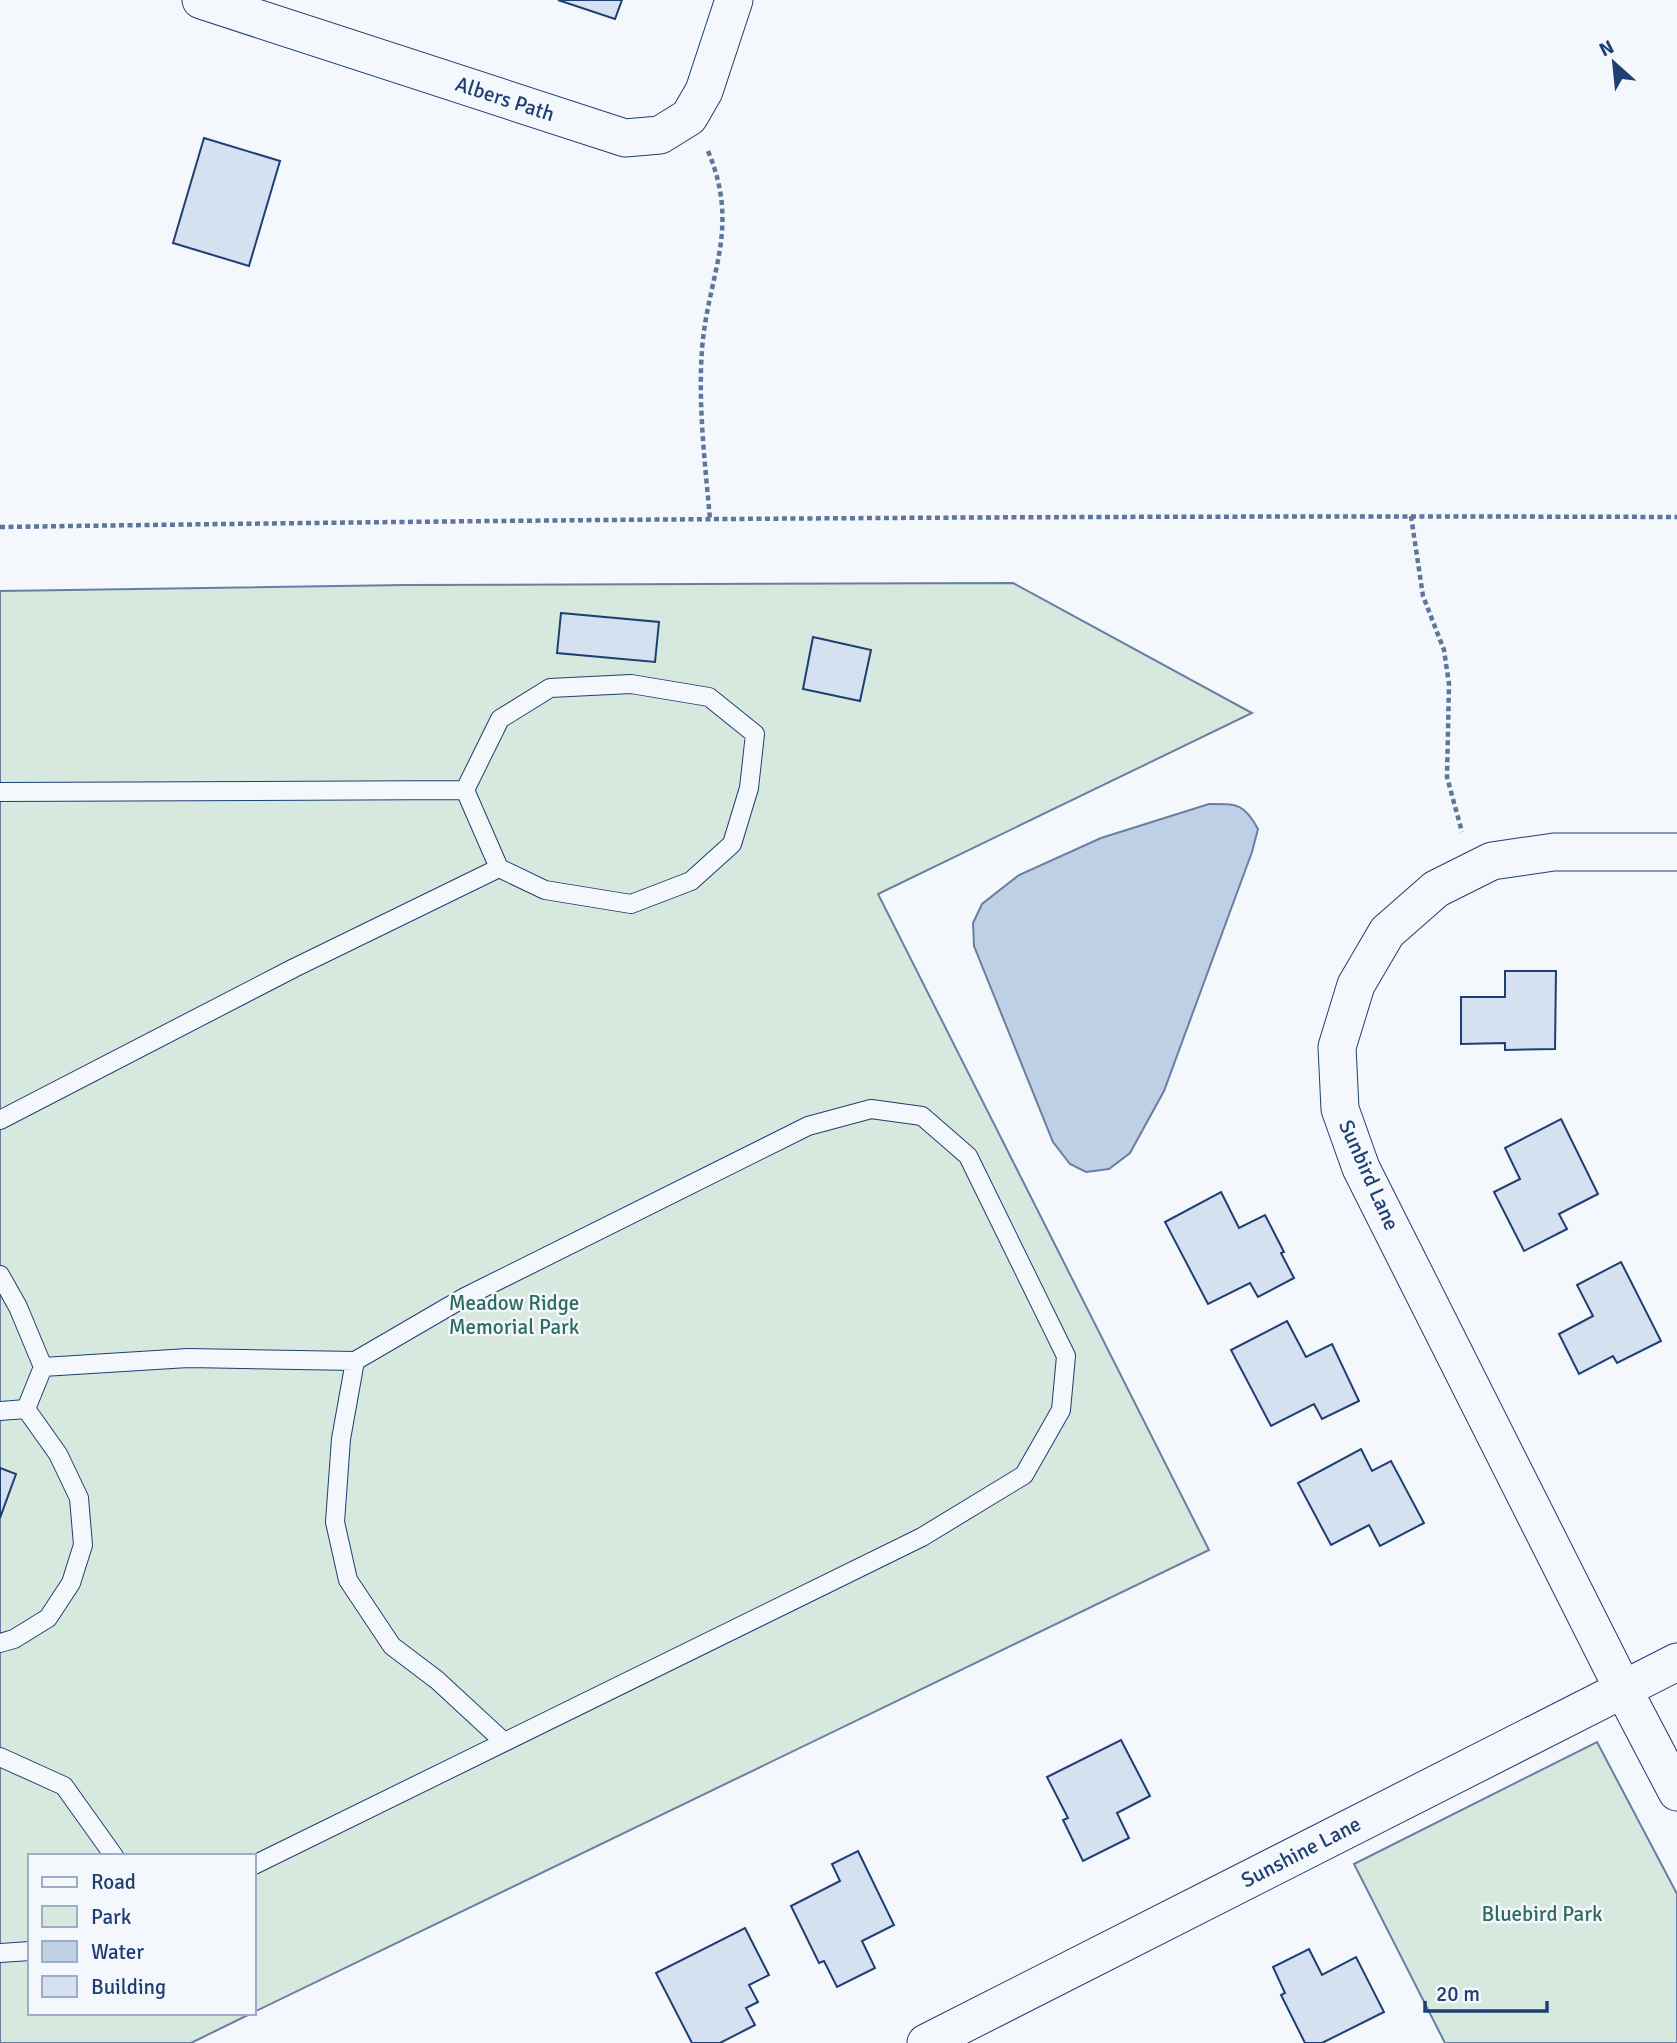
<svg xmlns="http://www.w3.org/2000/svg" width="1677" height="2043" font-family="Signika,sans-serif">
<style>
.green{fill:#d7e8df;stroke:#687fa3;stroke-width:2}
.water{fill:#bed0e5;stroke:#687fa3;stroke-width:2}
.building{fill:#d5e0f0;stroke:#1d3f73;stroke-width:2}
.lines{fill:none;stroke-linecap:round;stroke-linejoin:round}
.service-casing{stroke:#1d3f73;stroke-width:20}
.minor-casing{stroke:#1d3f73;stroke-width:39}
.path{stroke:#5e769c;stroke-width:4.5;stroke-dasharray:5 3.5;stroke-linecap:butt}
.service{stroke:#f4f7fb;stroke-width:18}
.minor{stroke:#f4f7fb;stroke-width:37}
.labels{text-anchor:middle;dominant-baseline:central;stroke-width:5;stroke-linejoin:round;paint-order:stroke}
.street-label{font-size:21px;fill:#1d3f73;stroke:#f4f7fb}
.park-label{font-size:21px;fill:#2c6c60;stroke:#f4f7fb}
</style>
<rect width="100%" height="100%" fill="#f4f7fb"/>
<path class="green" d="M1013 583 1252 713 878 894 1209 1550 254 2012V1856H30V2013H252L191 2043H0V591L405 585Z
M1597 1742 1677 1894V2043H1445L1354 1864Z"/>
<path class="water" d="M1209 804C1237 804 1244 803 1258 829L1252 852 1164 1091 1130 1153 1109 1169 1086 1172 1070 1164 1053 1142 974 946 973 923 982 904 1019 875 1101 838Z"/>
<path class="building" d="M558 0H622L615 19Z
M204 138 280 161 249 266 173 243Z
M561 613 659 622 655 662 557 653Z
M813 637 871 650 860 701 803 689Z
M1505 971H1556L1555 1049 1505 1050V1043L1461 1044V997H1505Z
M1561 1119 1598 1194 1559 1214 1567 1229 1524 1251 1494 1192 1520 1179 1505 1148Z
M1221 1192 1239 1228 1265 1215 1284 1252 1281 1253 1294 1278 1258 1297 1250 1283 1208 1304 1165 1222Z
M1621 1262 1661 1341 1617 1363 1613 1356 1579 1374 1559 1334 1593 1316 1577 1285Z
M1287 1321 1306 1357 1332 1344 1359 1401 1322 1419 1314 1404 1271 1426 1231 1350Z
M1361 1449 1372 1471 1391 1461 1424 1523 1380 1546 1369 1525 1331 1545 1298 1483Z
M0 1468 16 1474 0 1518Z
M1121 1740 1150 1796 1117 1813 1129 1838 1083 1861 1063 1820 1068 1818 1047 1777Z
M858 1851 894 1925 862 1941 875 1968 837 1987 824 1961 819 1963 791 1906 840 1881 832 1864Z
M745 1928 769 1975 749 1985 758 2002 746 2008 755 2025 720 2043H692L656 1973Z
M1309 1949 1322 1975 1356 1957 1384 2012 1322 2043H1305L1281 1995 1285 1993 1273 1967Z"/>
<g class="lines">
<defs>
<path id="service" d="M631 684 709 697 755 734 749 788 732 844 691 881 631 904 545 890 499 868 465 790 500 719 550 688Z
M0 792 465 790
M0 1120 294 968 499 868
M0 1275 18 1307 43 1367
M26 1409 43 1367 188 1358 355 1361
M0 1411 26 1409 58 1454 79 1498 83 1545 71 1583 48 1618 14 1639 0 1643
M0 1757 64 1786 114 1856
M254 1865 922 1537 1024 1475 1061 1410 1066 1356 968 1156 922 1116 871 1109 808 1126 465 1297 355 1361 341 1439 335 1522 348 1580 392 1646 437 1680 504 1742
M0 1953 30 1951"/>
<path id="minor" d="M201 0 625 138 660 135 689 117 704 91 734 0
M1677 852H1554L1492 861 1436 889 1387 932 1356 985 1337 1047 1340 1109 1361 1168 1623 1689 1677 1792
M926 2043 1677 1662"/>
</defs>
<use href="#service" class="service-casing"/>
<use href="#minor" class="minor-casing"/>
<path class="path" d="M708 151C741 229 708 274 702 349 698 406 705 463 710 519
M1411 516 1423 596 1444 650 1449 684 1447 777 1462 832
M0 527C559 519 1118 515 1677 517"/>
<use href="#service" class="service"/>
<use href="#minor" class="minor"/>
</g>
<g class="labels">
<g class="street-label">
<text transform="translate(505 99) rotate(18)">Albers Path</text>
<text transform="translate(1369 1175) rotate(66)">Sunbird Lane</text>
<text transform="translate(1301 1852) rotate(-27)">Sunshine Lane</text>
</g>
<g class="park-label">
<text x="514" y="1303">Meadow Ridge<tspan x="514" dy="24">Memorial Park</tspan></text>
<text x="1542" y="1914">Bluebird Park</text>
</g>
</g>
<rect x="28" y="1854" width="228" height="161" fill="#f4f7fb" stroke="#9eadc5" stroke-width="2"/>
<rect x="42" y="1877" width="35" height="10" fill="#f4f7fb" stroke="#9eadc5" stroke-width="2"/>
<text x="91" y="1889" font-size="21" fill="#1d3f73">Road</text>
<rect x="42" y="1906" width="35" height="21" fill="#d7e8df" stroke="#9eadc5" stroke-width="2"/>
<text x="91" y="1924" font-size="21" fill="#1d3f73">Park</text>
<rect x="42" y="1941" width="35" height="21" fill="#bed0e5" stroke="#9eadc5" stroke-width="2"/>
<text x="91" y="1959" font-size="21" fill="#1d3f73">Water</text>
<rect x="42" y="1976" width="35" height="21" fill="#d5e0f0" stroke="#9eadc5" stroke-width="2"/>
<text x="91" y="1994" font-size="21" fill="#1d3f73">Building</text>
<g transform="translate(1614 63) rotate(333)" stroke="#f4f7fb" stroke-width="5" paint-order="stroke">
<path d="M0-5L12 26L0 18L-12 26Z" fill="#1d3f73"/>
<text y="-10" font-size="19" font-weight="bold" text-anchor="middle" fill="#1d3f73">N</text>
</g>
<path d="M1425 2001v10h122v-10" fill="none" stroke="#1d3f73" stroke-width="3.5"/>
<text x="1436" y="2001" font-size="21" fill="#1d3f73" stroke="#f4f7fb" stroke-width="5" paint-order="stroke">20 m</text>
</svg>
